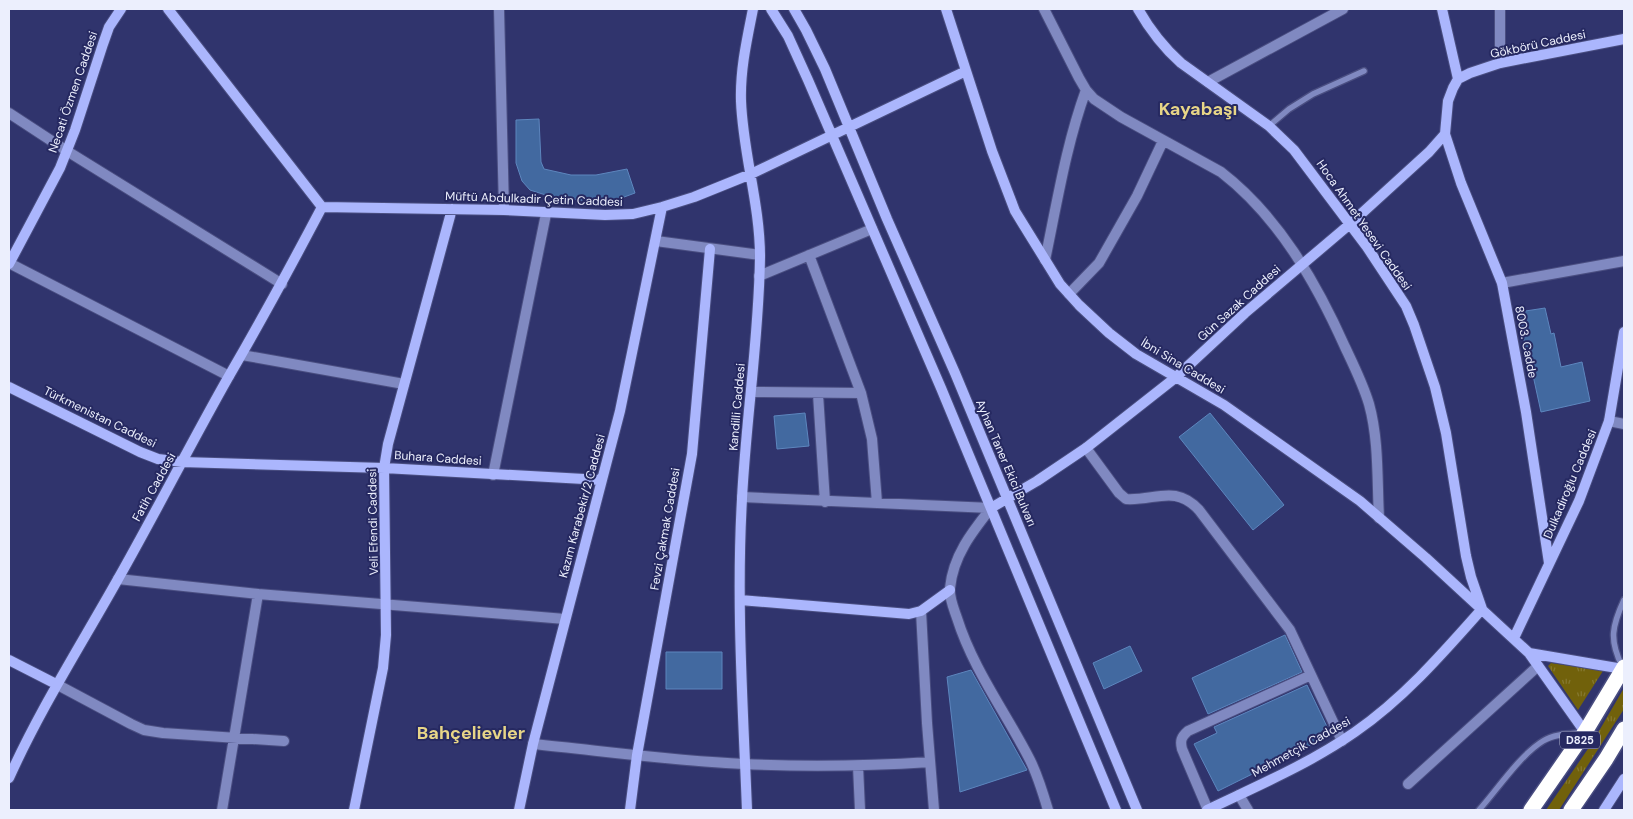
<svg xmlns="http://www.w3.org/2000/svg" width="1633" height="819" font-family="'DM Sans',sans-serif">
<style>
.grass{fill:url(#grass-tufts)}
.building{fill:#4269a0;stroke:#5d86be}
.lines{fill:none;stroke-linecap:round;stroke-linejoin:round}
.lane-casing{stroke:#4a4e81;stroke-width:8}
.street-casing{stroke:#4a4e81;stroke-width:12}
.secondary-casing{stroke:#4a4e81;stroke-width:12}
.highway-casing{stroke:#4a4e81;stroke-width:18}
.lane{stroke:#8089c1;stroke-width:5.5}
.street{stroke:#8089c1;stroke-width:10}
.secondary{stroke:#abb6fd;stroke-width:10}
.highway{stroke:#fff;stroke-width:15}
.labels{text-anchor:middle;dominant-baseline:central;stroke-width:4;stroke-linejoin:round;paint-order:stroke}
.shield{fill:#262961;stroke:#b1b4ce;stroke-width:1}
.shield-label{font-size:11px;font-weight:bold;fill:#eceffd}
.street-label{font-size:12px;fill:#eceffd;stroke:#262961}
.district-label{font-size:18px;font-weight:bold;fill:#e7d587;stroke:#262961}
</style>
<defs>
<pattern id="grass-tufts" width="24" height="20" patternUnits="userSpaceOnUse" patternTransform="scale(1.25)"><rect width="24" height="20" fill="#71610b"/><path d="M3 7l-1-3M5 7V3M7 7l1-3M15 17l-1-3M17 17v-4M19 17l1-3" fill="none" stroke="#85782f"/></pattern>
</defs>
<rect width="100%" height="100%" fill="#30346d"/>
<path class="grass" d="M1551 663 1603 671 1578 710 1548 666Z
M1624 688V709L1559 810H1546L1592 743Z"/>
<path class="building" d="M539 119 541 162 544 169 571 175H596L627 169 635 193 616 200 598 202 552 197 530 190 522 181 516 163V120Z
M1545 308 1551 334 1554 333 1561 367 1582 362 1590 401 1541 412 1529 357H1527L1519 312Z
M805 413 809 446 777 449 774 416Z
M1210 413 1284 505 1253 530 1179 437Z
M1285 635 1302 672 1208 714 1192 678Z
M1130 646 1142 671 1104 689 1093 663Z
M666 652H722V689H666Z
M971 670 1027 770 960 792 947 677Z
M1307 685 1331 735 1218 791 1194 744 1217 733 1214 727Z"/>
<g class="lines">
<defs>
<path id="lane" d="M1269 126 1289 109 1313 94 1364 71
M1622 666C1609 640 1612 626 1624 600
M1479 810C1497 790 1520 755 1543 741 1554 734 1568 734 1581 733"/>
<path id="street" d="M499 9 504 210
M1044 9 1079 78 1086 90 1094 99 1121 117 1221 172C1278 216 1316 282 1345 347 1354 366 1363 384 1369 404 1379 440 1377 480 1379 518
M1500 63V9
M1208 82 1343 9
M9 113 67 151 282 284
M656 241 760 255
M809 255 861 393 872 439 877 503
M1045 260C1057 203 1066 145 1086 90
M9 263 229 376
M759 276 872 229
M1502 283 1624 261
M1069 294 1099 263 1137 196 1163 141
M242 355 404 384
M751 392 861 393
M818 394 825 502
M1609 421 1624 424
M1086 448 1119 493 1126 499C1155 501 1175 484 1199 510L1290 630 1342 741
M493 475 546 214
M742 497 991 508
M991 508C972 532 953 556 950 588 949 598 954 609 957 618 973 669 1006 713 1030 760 1038 776 1043 793 1048 810
M118 579 258 594 565 619
M921 611 927 723 934 810
M56 684 131 724 144 730 163 733 284 741
M533 744C603 751 674 761 744 764 806 767 868 766 930 762
M858 766 860 810
M1408 784 1538 666
M1239 795 1248 810
M222 810 258 594
M1208 810 1182 749C1180 741 1181 737 1188 731L1311 675"/>
<path id="secondary" d="M168 9 322 207 504 210 605 215 633 214 662 207 694 197 751 174 966 71
M771 9 788 36 808 80 941 388 1116 810
M794 9 806 30 825 69 887 219 955 373 1137 810
M946 9 992 151 1015 211 1060 284 1079 305 1109 333 1136 354 1224 405 1360 501 1426 558 1529 653 1585 732
M1138 9C1150 30 1163 47 1181 63L1269 126 1294 150 1367 247 1406 306 1414 325 1435 387 1446 433 1466 556 1471 577 1482 609C1443 653 1404 698 1355 732 1309 764 1257 786 1207 810
M1442 9 1458 79
M1445 134 1461 183 1502 283 1526 412 1549 563
M9 264 60 168 75 130 103 44 109 27 121 9
M9 387 140 452 158 459 182 462 384 468 602 480
M991 508 1037 481 1086 448 1175 378 1245 313 1350 224 1429 152 1445 134 1448 101 1453 88 1458 79 1470 73 1500 63 1624 39
M740 600 909 614 921 611 950 590
M1514 638 1579 501 1609 421 1624 332
M1529 653 1623 669
M9 660 56 684
M9 778C40 709 81 645 118 579 156 512 191 443 229 376 261 321 292 264 322 207
M354 810 383 668 386 635 384 468 388 444 452 209
M519 810 533 744 620 411 662 207
M630 810 637 755 692 454 710 249
M747 810C743 707 736 603 742 499 746 418 759 338 760 257 760 204 743 154 741 101 740 70 747 39 753 9
M1604 810 1624 779"/>
<path id="highway" d="M1531 810 1585 732 1624 667
M1571 810 1606 759 1624 729"/>
</defs>
<use href="#lane" class="lane-casing"/>
<use href="#street" class="street-casing"/>
<use href="#secondary" class="secondary-casing"/>
<use href="#highway" class="highway-casing"/>
<use href="#lane" class="lane"/>
<use href="#street" class="street"/>
<use href="#secondary" class="secondary"/>
<use href="#highway" class="highway"/>
</g>
<g class="labels">
<rect class="shield" x="1560" y="731.5" width="40" height="17" rx="4"/>
<g class="shield-label">
<text x="1580" y="740">D825</text>
</g>
<g class="street-label">
<text transform="translate(1538 44) rotate(-12)">Gökbörü Caddesi</text>
<text transform="translate(73 92) rotate(-71)">Necati Özmen Caddesi</text>
<text transform="translate(534 199) rotate(2)">Müftü Abdulkadir Çetin Caddesi</text>
<text transform="translate(1364 225) rotate(55)">Hoca Ahmet Yesevi Caddesi</text>
<text transform="translate(1239 303) rotate(-42)">Gün Sazak Caddesi</text>
<text transform="translate(1526 342) rotate(79)">8003. Cadde</text>
<text transform="translate(1183 366) rotate(31)">İbni Sina Caddesi</text>
<text transform="translate(737 407) rotate(-85)">Kandilli Caddesi</text>
<text transform="translate(100 417) rotate(26)">Türkmenistan Caddesi</text>
<text transform="translate(438 458) rotate(4)">Buhara Caddesi</text>
<text transform="translate(1006 463) rotate(67)">Ayhan Taner Ekici Bulvarı</text>
<text transform="translate(1570 484) rotate(-67)">Dulkadiroğlu Caddesi</text>
<text transform="translate(154 487) rotate(-61)">Fatih Caddesi</text>
<text transform="translate(582 506) rotate(-75)">Kazım Karabekir/2 Caddesi</text>
<text transform="translate(373 522) rotate(-91)">Veli Efendi Caddesi</text>
<text transform="translate(665 529) rotate(-80)">Fevzi Çakmak Caddesi</text>
<text transform="translate(1301 747) rotate(-29)">Mehmetçik Caddesi</text>
</g>
<g class="district-label">
<text x="1198" y="109">Kayabaşı</text>
<text x="471" y="733">Bahçelievler</text>
</g>
</g>
<rect width="1633" height="819" fill="none" stroke="#eceffd" stroke-width="20"/>
</svg>
